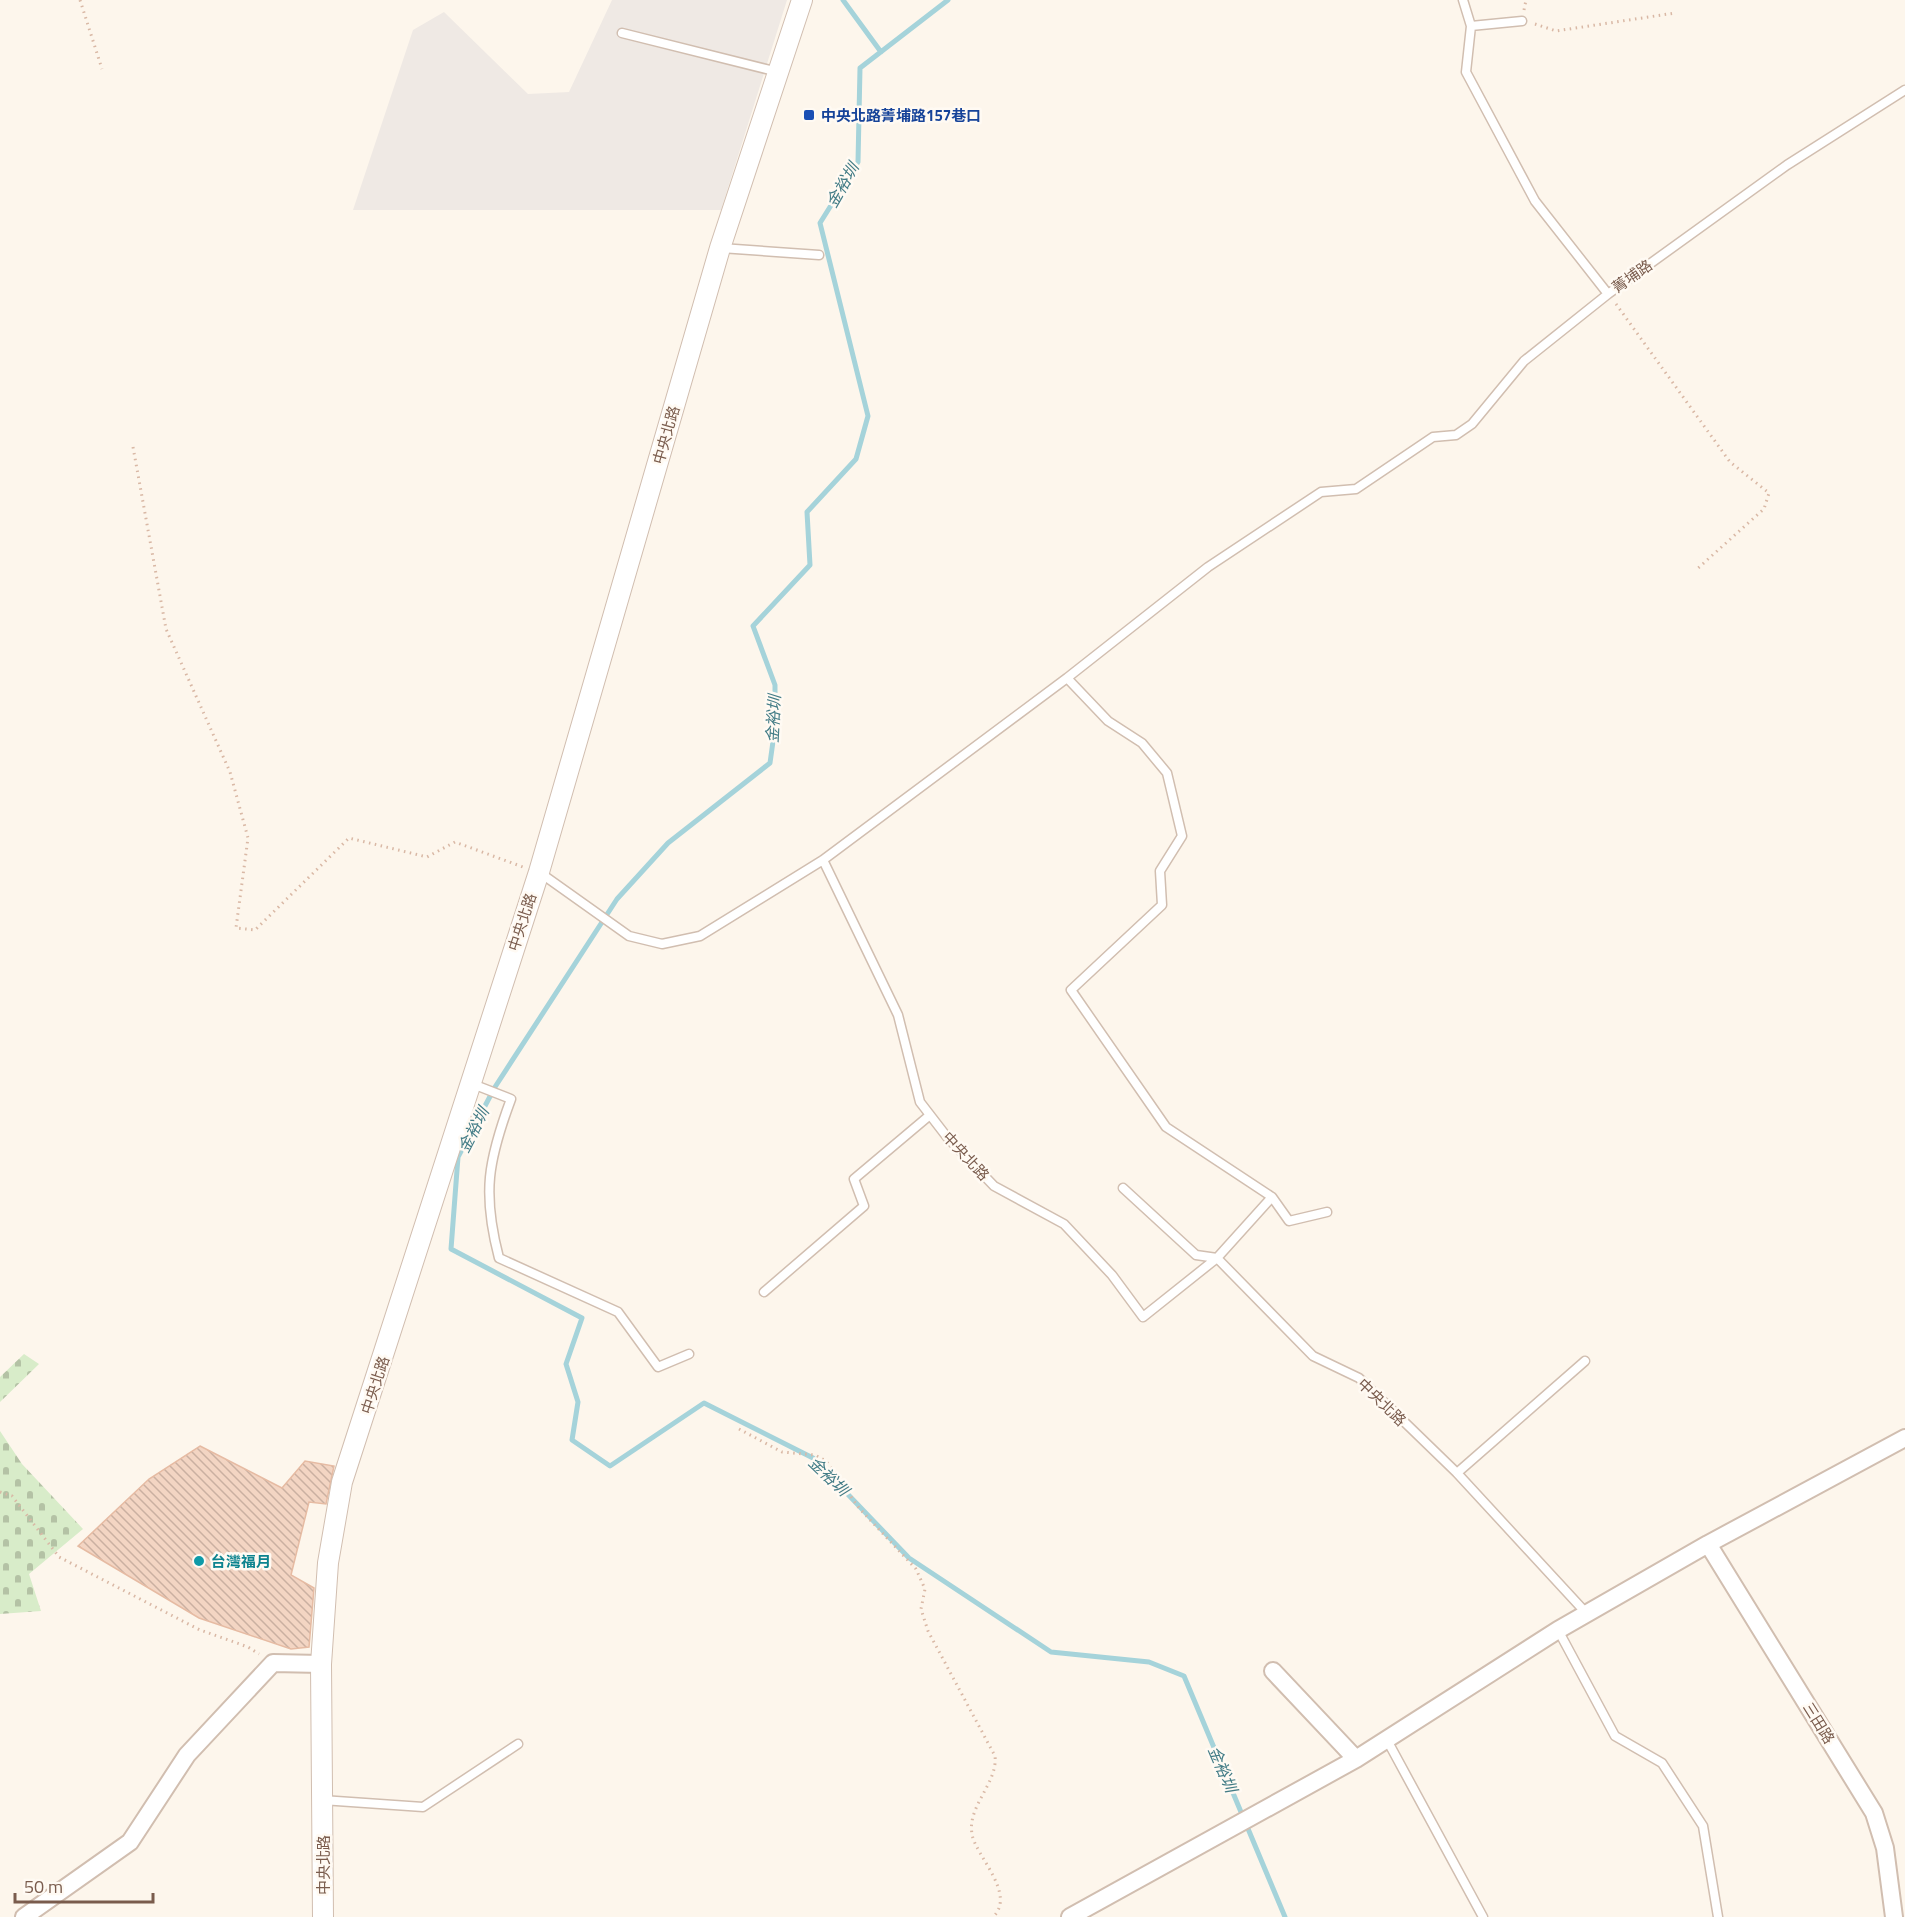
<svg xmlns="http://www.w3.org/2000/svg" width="1905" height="1917" font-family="'Titillium Web','Noto Sans TC',sans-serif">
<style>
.industrial{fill:#efe9e4}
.cemetery{fill:url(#cemetery-stones)}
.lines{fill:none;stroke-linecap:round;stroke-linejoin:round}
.stream{stroke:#a5d3da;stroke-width:5}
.building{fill:url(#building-back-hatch);stroke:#e6bba3;stroke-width:1.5}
.service-casing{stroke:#d1beb0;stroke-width:11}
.minor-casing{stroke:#d1beb0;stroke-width:20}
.tertiary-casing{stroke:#d1beb0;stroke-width:22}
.path{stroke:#d9b8a5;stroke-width:3;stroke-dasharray:1.5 4.5;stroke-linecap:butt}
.service{stroke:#fff;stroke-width:8}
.minor{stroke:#fff;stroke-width:16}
.tertiary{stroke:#fff;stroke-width:20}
.transit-dot{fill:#1a4fb4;stroke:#fffaf3;stroke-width:2}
.culture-dot{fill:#0f9aa8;stroke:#fffaf3;stroke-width:2}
.labels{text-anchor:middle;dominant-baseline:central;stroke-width:5;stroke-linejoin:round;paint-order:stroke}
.transit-label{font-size:15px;font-weight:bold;fill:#164399;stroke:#fffaf3;text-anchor:start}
.street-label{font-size:15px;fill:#7a5c4d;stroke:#fffaf3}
.culture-label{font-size:15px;font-weight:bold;fill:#0d838f;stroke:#fffaf3;text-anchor:start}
.water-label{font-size:16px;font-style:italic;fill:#437c86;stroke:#fffaf3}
</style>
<defs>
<pattern id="cemetery-stones" width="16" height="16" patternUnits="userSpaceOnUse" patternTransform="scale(1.5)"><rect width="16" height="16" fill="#d8ecc9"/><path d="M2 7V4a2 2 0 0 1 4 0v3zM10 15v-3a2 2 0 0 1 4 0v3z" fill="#b4c2a5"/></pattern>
<pattern id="building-back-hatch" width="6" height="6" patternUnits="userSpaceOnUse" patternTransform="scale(1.5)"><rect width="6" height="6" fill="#f3d5c3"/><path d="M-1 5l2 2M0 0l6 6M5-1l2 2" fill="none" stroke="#cab0a1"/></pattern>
</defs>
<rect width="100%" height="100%" fill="#fdf6ec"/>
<path class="industrial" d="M612 0H787L721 210H353L413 30 444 12 528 94 569 92Z"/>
<path class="cemetery" d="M24 1354 39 1364 0 1402V1377Z
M0 1431 22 1464 83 1529 29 1574 41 1611 0 1614Z"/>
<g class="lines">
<path class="stream" d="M843 0 881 52
M948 0 860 68 858 162 820 223 868 416 856 459 807 512 810 565 753 626 775 685V727L770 763 668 843 617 899 495 1087 458 1157 451 1249 582 1318 566 1364 578 1402 572 1440 610 1466 704 1403 813 1458 909 1558 1051 1652 1149 1662 1184 1676 1285 1917"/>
</g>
<path class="building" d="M200 1446 282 1488 305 1461 334 1466 326 1504 309 1502 291 1575 314 1588 309 1647 291 1649 199 1618 78 1546 149 1479Z"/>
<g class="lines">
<defs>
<path id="service" d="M1463 0 1471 26 1466 72 1535 201 1608 294
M1471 26 1522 21
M622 33 778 72
M721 248 819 255
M1067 678 1108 721 1142 743 1167 773 1182 836 1160 871 1162 905 1071 990 1166 1127 1272 1197 1217 1258 1196 1255 1123 1188
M823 860 898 1015 920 1102 947 1137 994 1186 1064 1224 1112 1275 1143 1317 1217 1258 1313 1356 1359 1378 1457 1473 1588 1615
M539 872 629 936 662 944 700 936 823 860 1067 678 1208 567 1321 492 1356 489 1433 437 1456 435 1472 424 1524 361 1608 294 1787 165 1905 90
M470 1083 511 1099C488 1161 482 1193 499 1258L618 1312 658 1367 689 1354
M1272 1197 1289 1221 1327 1212
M764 1292 864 1206 854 1179 930 1115
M1457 1473 1585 1361
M1558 1630 1615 1736 1662 1763 1703 1826 1718 1917
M1387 1740 1483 1917
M322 1800 423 1807 518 1744"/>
<path id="minor" d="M1708 1544 1874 1813 1885 1848 1894 1917
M1273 1671 1356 1759
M24 1917 130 1842 187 1755 273 1663 321 1664
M1070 1917 1356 1759 1558 1630 1708 1544 1905 1438"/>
<path id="tertiary" d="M323 1917 321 1664 328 1563 342 1482 539 872 720 248 802 0"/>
</defs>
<use href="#service" class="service-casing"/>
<use href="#minor" class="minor-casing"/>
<use href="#tertiary" class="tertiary-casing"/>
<path class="path" d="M80 0 102 69
M1524 10 1526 0
M1535 24 1556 31 1675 13
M1616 304 1730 462 1769 493 1764 509 1697 569
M133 447 166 629 230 772 248 838 236 928 255 930 349 838 427 857 455 842 523 867
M739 1429 782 1452 815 1455 826 1461 859 1508 916 1569 925 1589 921 1609 928 1631 995 1756C998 1783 967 1806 972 1834 975 1855 1017 1894 993 1917
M0 1492 12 1496 59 1557 200 1630 248 1647 259 1654"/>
<use href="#service" class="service"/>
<use href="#minor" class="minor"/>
<use href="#tertiary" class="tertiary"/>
</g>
<rect class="transit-dot" x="803" y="109" width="12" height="12" rx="3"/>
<circle class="culture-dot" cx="199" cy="1561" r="6"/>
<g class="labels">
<g class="transit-label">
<text x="821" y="115">中央北路菁埔路157巷口</text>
</g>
<g class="street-label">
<text transform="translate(1632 276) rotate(-35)">菁埔路</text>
<text transform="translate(666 435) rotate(-74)">中央北路</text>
<text transform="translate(522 922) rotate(-72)">中央北路</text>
<text transform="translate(966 1156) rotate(47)">中央北路</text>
<text transform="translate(375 1385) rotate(-72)">中央北路</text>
<text transform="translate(1382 1402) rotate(44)">中央北路</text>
<text transform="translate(1819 1723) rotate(58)">三田路</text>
<text transform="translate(323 1865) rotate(-90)">中央北路</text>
</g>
<g class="culture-label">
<text x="211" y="1561">台灣福月</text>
</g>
<g class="water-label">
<text transform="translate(842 185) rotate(-60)">金裕圳</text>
<text transform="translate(773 719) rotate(-87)">金裕圳</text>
<text transform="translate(473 1130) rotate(-63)">金裕圳</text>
<text transform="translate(829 1476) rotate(44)">金裕圳</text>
<text transform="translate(1223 1769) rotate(67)">金裕圳</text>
</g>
</g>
<path d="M15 1893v9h138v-9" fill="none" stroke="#7a5c4d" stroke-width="3"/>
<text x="24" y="1893" font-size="18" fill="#7a5c4d" stroke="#fffaf3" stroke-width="4.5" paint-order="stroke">50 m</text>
</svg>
